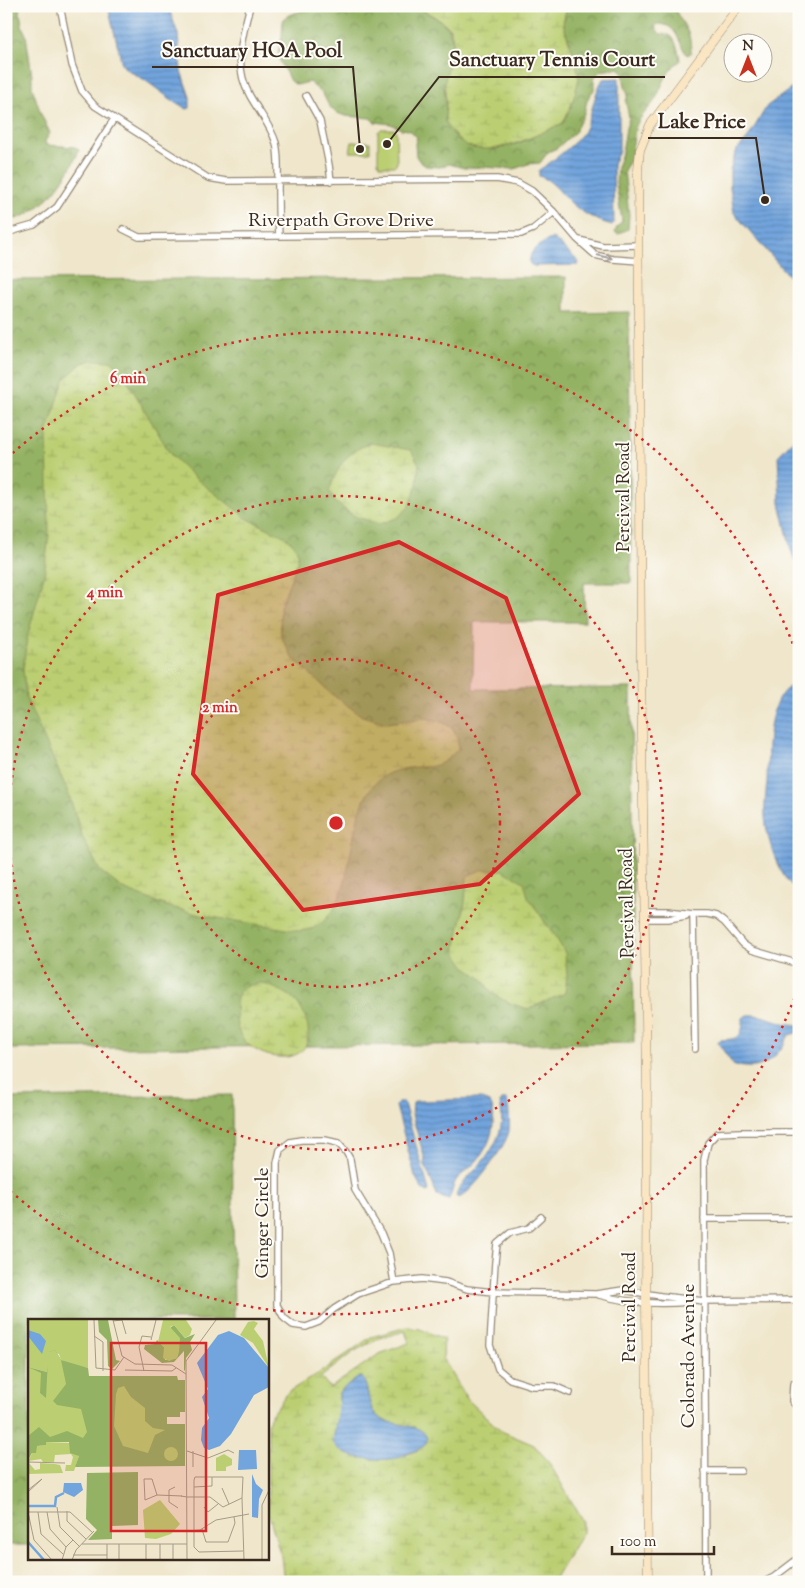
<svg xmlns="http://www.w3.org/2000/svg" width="805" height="1588" font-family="'Sorts Mill Goudy',serif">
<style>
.green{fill:#bbcf72;stroke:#7b7c48}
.forest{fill:url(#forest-crowns);stroke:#686e41}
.wetland{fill:url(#wetland-marsh);stroke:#7b7c48;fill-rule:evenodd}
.water{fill:url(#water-rules);stroke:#56677e}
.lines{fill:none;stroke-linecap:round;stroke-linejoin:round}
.street-casing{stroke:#958874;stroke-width:8}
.secondary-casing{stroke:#958874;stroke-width:9}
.street{stroke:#fff;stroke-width:5.5}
.secondary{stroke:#fbe6c3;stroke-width:8}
.oneway{stroke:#a79f9a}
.marked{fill:#d62828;fill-opacity:0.2;stroke:#d62828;stroke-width:4;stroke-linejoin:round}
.ring{fill:none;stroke:#d62828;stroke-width:2.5;stroke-dasharray:2.5 5}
.labels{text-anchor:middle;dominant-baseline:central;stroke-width:4;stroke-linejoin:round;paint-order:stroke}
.street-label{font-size:19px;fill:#3b2a1e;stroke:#fdfcf7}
.inset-river{fill:none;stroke:#72a4dd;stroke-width:2.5}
.inset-road{fill:none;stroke:#a79b86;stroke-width:1}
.view{fill:#d62828;fill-opacity:0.15;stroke:#d62828;stroke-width:2.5}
.inset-edge{fill:none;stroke:#3b2a1e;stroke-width:2.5}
.centre{fill:#d62828;stroke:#fdfcf7;stroke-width:2.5}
.ring-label{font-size:15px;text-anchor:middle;font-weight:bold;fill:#d62828;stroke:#fdfcf7;stroke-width:4;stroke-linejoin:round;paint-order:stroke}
.leader{fill:none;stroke:#3b2a1e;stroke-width:2}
.callout-dot{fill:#3b2a1e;stroke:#fdfcf7;stroke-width:2}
.callout-label{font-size:20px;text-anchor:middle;font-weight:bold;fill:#3b2a1e;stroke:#fdfcf7;stroke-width:4;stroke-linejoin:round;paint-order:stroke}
</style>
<defs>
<pattern id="forest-crowns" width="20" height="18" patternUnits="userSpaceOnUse" patternTransform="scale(1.25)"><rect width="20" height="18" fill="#94b264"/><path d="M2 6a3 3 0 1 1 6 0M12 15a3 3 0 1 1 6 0" fill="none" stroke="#7a9152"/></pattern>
<pattern id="wetland-marsh" width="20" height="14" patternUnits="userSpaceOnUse" patternTransform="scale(1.25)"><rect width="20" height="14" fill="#bbcf72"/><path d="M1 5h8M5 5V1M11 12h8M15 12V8" fill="none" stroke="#a2b262"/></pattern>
<pattern id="water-rules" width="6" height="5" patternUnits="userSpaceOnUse" patternTransform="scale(1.25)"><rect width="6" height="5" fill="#72a4dd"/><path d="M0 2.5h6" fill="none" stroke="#5f86b3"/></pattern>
</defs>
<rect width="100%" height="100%" fill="#fdfcf7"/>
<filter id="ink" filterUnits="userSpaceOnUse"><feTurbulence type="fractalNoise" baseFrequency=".02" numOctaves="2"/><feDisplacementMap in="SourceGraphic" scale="10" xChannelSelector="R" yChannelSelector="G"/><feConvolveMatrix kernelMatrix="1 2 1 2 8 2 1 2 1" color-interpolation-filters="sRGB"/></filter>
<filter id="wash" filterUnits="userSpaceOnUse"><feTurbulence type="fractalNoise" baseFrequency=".0096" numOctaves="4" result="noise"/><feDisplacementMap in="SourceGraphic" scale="20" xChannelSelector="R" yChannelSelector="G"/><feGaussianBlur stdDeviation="1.12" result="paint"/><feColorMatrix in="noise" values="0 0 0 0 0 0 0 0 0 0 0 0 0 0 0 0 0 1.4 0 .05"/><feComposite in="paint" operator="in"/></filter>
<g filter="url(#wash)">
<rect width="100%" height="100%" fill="#efe6cb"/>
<path class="green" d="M381 129H394L396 131 397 163 394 166H381L378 162V132Z
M352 142H370V152H350Z"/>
<path class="forest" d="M6 6H19L22 25 26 35 32 76V87L41 114 50 133 45 141 46 145 75 147 79 150C67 180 40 217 6 221Z
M381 6H415L441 21 449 29 453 43 450 65 444 86 446 105 445 122 473 148 496 149 519 143 563 123 573 101V51L569 42 563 23 567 6H675C676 14 680 18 684 25 690 34 691 43 691 53L687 55C678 43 678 24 658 24L655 27 660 34C663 34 669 34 672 37 676 41 680 56 680 61 665 71 663 86 655 100 649 109 640 116 636 126 631 141 635 157 624 170L629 215 628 229 618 234 615 232 617 227 622 221 616 184 617 167 622 153 626 128 629 118 626 102 628 94 625 87 623 73 620 68 600 71 594 78V90C583 101 588 108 581 120 579 124 576 126 576 131L557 148 548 152 540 163 528 164 514 169 483 167 464 168 449 164 440 167 426 166 420 162 416 156 415 144 417 137 409 130 401 129 391 124 375 122 370 118 345 116 335 112 329 106 323 94 309 82 297 85 290 81 279 59 278 51 282 37 283 19C294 11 314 7 328 10 336 12 347 17 355 15 358 14 359 11 362 11 369 9 374 10 381 6Z
M566 277V313L629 312 631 583H584L585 622H474L473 689 631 688 634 1043 6 1049V280Z
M232 1095 234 1320H29V1545H8V1582H6V1098Z"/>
<path class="wetland" d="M415 6H567L563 23 569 42 573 51 579 78 573 101 563 123C533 136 477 169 452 132 450 130 447 126 446 123 444 118 446 110 446 104 446 96 444 89 445 81 448 65 458 46 450 29 445 21 424 11 415 6Z
M93 360 112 361 121 370 171 455 195 478 248 519 286 537 295 546 298 553 297 563 280 607 281 636 292 657 333 695 362 716 387 723 426 718 444 723 453 729 458 738V749C452 755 446 762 437 765 432 767 424 767 418 767 392 769 376 775 364 801 346 839 354 907 314 928 309 930 304 930 299 931L205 916 167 906 123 889 100 871 82 836 68 792 26 698 23 669 27 638 44 576 49 535 47 433 64 380 82 363Z
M371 443 411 450 419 464 417 485 409 507 397 518 379 524 354 516 335 502 329 492C338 466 345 452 371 443Z
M481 870H502L524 882 528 897 558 941 565 953 567 975 565 993 528 1009 509 1003 493 994 481 978 466 967 455 951 457 940 465 903 467 876Z
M262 983C271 987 282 990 290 996 310 1011 320 1054 286 1057 266 1059 243 1047 237 1027 236 1022 237 1014 236 1008 236 999 238 990 247 986 251 984 257 984 262 983Z
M407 1327 420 1329 444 1339 443 1358 467 1399 501 1431 534 1445 548 1461 583 1521V1532L553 1582H284L281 1556 268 1512V1423L271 1415 288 1392 324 1370 371 1337ZM405 1331 409 1343 379 1354 330 1388 321 1377 353 1352 377 1339ZM359 1377H362C367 1386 367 1393 369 1403 375 1423 398 1425 415 1427L418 1450 398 1458 339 1401V1392Z"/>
<path class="water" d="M108 6H168L178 34 181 71 190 97V108L187 109 172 100 149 83 125 68 122 64Z
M619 78V151L613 164 614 223 612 225C594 220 580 212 567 199 558 190 552 180 539 176V170C549 164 579 141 584 131 592 116 594 93 603 79Z
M799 83V296L792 280 734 213 730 188V170L736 151 748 138 767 106Z
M553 238 579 262 578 265 534 266 530 264C528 249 541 244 553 238Z
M799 434V569L791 550 780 503 778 456Z
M799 680V892C779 880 767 839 765 817 764 805 766 793 767 782 768 755 766 723 779 698 784 690 791 685 799 680Z
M747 1015C760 1014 771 1019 783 1023 788 1024 793 1024 799 1025V1032L789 1035C782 1049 772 1064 755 1067 749 1068 741 1066 734 1066L718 1043 720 1040C738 1039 743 1038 743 1018Z
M479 1099C490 1100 492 1103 493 1113 495 1134 486 1152 472 1166 467 1170 462 1174 457 1179 452 1186 453 1193 448 1200L437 1195 424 1163 425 1160 412 1115 413 1103 416 1101Z
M502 1100H507L508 1104C509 1112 510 1122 509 1131 507 1145 471 1195 458 1198L456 1196 459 1188C481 1162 509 1141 500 1103Z
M399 1102H403L404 1104 429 1190 428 1192 422 1189 415 1176 396 1106Z
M359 1377H362C371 1391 366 1412 383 1420 394 1425 425 1425 427 1438 428 1447 417 1450 411 1452 406 1454 402 1457 397 1458 383 1461 357 1459 344 1453 339 1450 336 1446 333 1442L339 1401V1392Z"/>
</g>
<g filter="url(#ink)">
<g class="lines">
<defs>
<path id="street" d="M60 6 72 65 82 91 95 106 208 178 226 181 497 179 518 183 532 191 554 212 577 239 595 255 613 259 639 261
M250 6C242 37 233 66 250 96 259 112 271 126 276 143 279 156 278 169 278 182 278 200 278 218 279 236
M306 96 320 121 329 165 331 181
M123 229 139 237 521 234 533 229 554 212
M6 233 34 225 57 207 114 119
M579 240 603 246 639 245
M644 911H668L693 914H707L716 916 724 922 743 944 752 950 799 964
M693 914 695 1049
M644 919H668L686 916
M541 1217 529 1228 510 1233 497 1244 495 1262 490 1345 498 1369 510 1379 532 1386H554L570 1393
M704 1219H799
M394 1282 389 1253 381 1233 355 1190 350 1159 346 1152 338 1143 325 1140H301L290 1142 280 1150 277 1163V1305L284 1318 293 1325 306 1327 319 1322 334 1309 358 1294 394 1282 422 1279 446 1282 467 1289 493 1292 596 1294 623 1290 661 1296 704 1301
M599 1295C628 1303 659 1305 689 1302
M701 1301 799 1300
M793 1384 792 1401 799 1409
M705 1471H741
M706 1582 704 1160 708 1143 717 1133 740 1132H799
M764 1582 774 1577 799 1558"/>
<path id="secondary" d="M648 1582 646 1302 647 1085 641 664 638 170 640 150 650 125 739 6"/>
</defs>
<use href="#street" class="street-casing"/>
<use href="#secondary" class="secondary-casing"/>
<use href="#street" class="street"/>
<use href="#secondary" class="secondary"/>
</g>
<defs><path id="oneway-shaft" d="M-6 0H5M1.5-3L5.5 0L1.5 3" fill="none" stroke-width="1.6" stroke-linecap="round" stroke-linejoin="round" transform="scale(1.25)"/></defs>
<use class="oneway" href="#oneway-shaft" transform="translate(605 257) rotate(13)"/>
</g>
<path class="marked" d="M399 542 506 598 579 794 480 884 303 910 193 774 218 595Z"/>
<g class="ring">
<circle cx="336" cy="823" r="164"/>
<circle cx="336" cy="823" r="327"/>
<path d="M797 991A491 491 0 0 1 7 1188M7 458A491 491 0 0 1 797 655"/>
</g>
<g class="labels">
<g class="street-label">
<text x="341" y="221">Riverpath Grove Drive</text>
<text transform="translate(624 497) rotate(-90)">Percival Road</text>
<text transform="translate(628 903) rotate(-91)">Percival Road</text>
<text transform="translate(263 1223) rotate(-90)">Ginger Circle</text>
<text transform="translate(630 1307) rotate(-90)">Percival Road</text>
<text transform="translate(689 1356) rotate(-90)">Colorado Avenue</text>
</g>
</g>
<g transform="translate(28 1319)">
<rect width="241" height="241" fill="#efe6cb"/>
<path d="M0 1H60V49L43 46 33 41 31 35 21 33 19 53 0 48ZM18 123 42 124 51 137 46 152H37L38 146H43L45 138 43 135 27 136 26 143H15L13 140 0 142 8 127 18 126ZM0 143 7 151 12 150V144L27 145 32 146 35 154 0 155Z" fill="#bbcf72"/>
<path d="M70 1H80L88 41 92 42 84 50 80 47 79 21 71 13ZM146 6 157 19 167 15 162 23 164 31 158 39 157 51 156 52V32L146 43 134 44 116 30 117 26 127 25 129 21 136 28 137 41 149 39 151 19 142 9ZM27 31 33 41 60 49 61 57H149L150 61H157V93H152V98H139V105H157V147L47 148 51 137 42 134 41 123H18V126L9 127 8 134H4L0 141V48L19 53 21 33ZM110 153V206L84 207V220L60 221 69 211 58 200 59 154Z" fill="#94b264"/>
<path d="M135 1H158L164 10 162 16 157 19 146 6 142 8 152 19 151 33 149 39 141 42 135 39 136 28 130 23ZM226 2 230 4 226 10 235 22 241 49 225 24 212 16 220 3ZM27 31 33 41 38 65 25 82 29 86 53 90 59 113 55 119 39 112 22 118 11 108 0 117V48L13 54 12 74 18 79 20 40 21 33ZM96 67 103 78 117 89V102L125 109 137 111 127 116 120 134 95 127 86 107 88 75 90 69ZM136 135a7 7 0 1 1 14 0a7 7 0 1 1-14 0ZM196 135 204 140V146L198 148V152H188V139ZM132 181 152 205 143 215 128 220 117 219 115 191Z" fill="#bbcf72"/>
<path d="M0 11 12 15 18 22 14 35 0 17ZM201 12 216 19 241 49V68L226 76 203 115 192 127 181 131 176 129 173 121 174 109 181 99 174 78 180 70 169 44 190 16ZM211 131H228L229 150 210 151ZM224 155 228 165 235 171 231 180 230 199 224 198ZM53 164 55 171 46 178 35 173 36 164Z" fill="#72a4dd"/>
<path class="inset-river" d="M0 187H27L28 178 36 174M0 223 16 241"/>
<path class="inset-road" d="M66 1 68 49 87 51 96 38M85 1 94 37 107 45 144 46 158 55M85 2 94 1 98 15M66 17 75 23V52M123 21 128 1M97 51 144 52 148 49M116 52 111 28 114 17 123 18M159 132 180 139 200 131 206 134M165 132V148M0 143 37 144M147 168 141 171V183L150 189M166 168 184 167V158M194 169 201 185M0 171 14 160 0 173M129 176 124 160H116L117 181 129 176 154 177M153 177 159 178H182L195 188 214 179 215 158H167L166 161V228L171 233 215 232M214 179 216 241M29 188 32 208 52 228M176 188 180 193 190 185M39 192V202L58 220M0 193H42L65 214M0 193 6 221 24 241M10 193 13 215 35 235M19 193 22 210 38 228M174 210 178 223H200L207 204 206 198M159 212 172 211 188 201 221 195M54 225H159M79 225V241M91 225V241M118 225V241M132 225V241M145 225V241M45 236H79M34 241 38 228 45 221M44 241 48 231 66 212M159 241 158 42 188 1M234 241V186L242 169"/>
<path class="view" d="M83 24H178V212H83Z"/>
<rect width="241" height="241" class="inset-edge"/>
</g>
<circle cx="336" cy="823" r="8" class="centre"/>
<g class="ring-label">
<text x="128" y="383">6 min</text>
<text x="105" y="597">4 min</text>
<text x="220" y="712">2 min</text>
</g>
<path class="leader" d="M360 149L353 67H152M387 144L439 77H665M765 200L756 138H648"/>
<g class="callout-dot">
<circle cx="360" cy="149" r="5"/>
<circle cx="387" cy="144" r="5"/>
<circle cx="765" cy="200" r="5"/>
</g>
<g class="callout-label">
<text x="252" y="57">Sanctuary HOA Pool</text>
<text x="552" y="66">Sanctuary Tennis Court</text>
<text x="702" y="128">Lake Price</text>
</g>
<rect width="805" height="1588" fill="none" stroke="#fdfcf7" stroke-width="25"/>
<g transform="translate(748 58)"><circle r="24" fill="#fdfcf7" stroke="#afa8a0"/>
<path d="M0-4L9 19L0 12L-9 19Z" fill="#c8321e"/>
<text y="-8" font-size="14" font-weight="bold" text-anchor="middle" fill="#3b2a1e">N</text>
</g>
<path d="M612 1546v8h102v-8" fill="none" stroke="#3b2a1e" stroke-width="2.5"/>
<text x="620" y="1546" font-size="15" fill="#3b2a1e" stroke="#fdfcf7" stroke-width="4" paint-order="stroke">100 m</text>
</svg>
